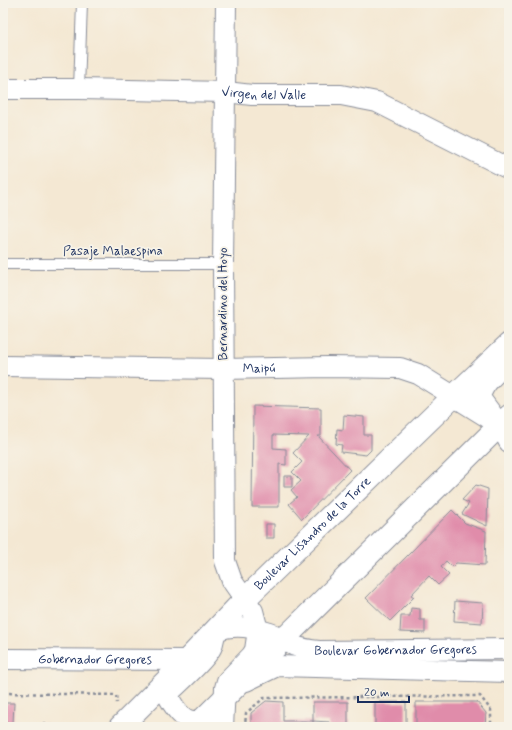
<svg xmlns="http://www.w3.org/2000/svg" width="512" height="730" font-family="Mynerve,sans-serif">
<style>
.building{fill:#e08caa}
.lines{fill:none;stroke-linecap:round;stroke-linejoin:round}
.service-casing{stroke:#888c98;stroke-width:12}
.minor-casing{stroke:#888c98;stroke-width:22}
.tertiary-casing{stroke:#888c98;stroke-width:24}
.path{stroke:#888c98;stroke-width:2.5;stroke-dasharray:3 3;stroke-linecap:butt}
.service{stroke:#fff;stroke-width:10}
.minor{stroke:#fff;stroke-width:20}
.tertiary{stroke:#fff;stroke-width:22}
.labels{text-anchor:middle;dominant-baseline:central;stroke-width:3.5;stroke-linejoin:round;paint-order:stroke}
.street-label{font-size:13px;fill:#1b2f5e;stroke:#f7f3e8}
</style>
<rect width="100%" height="100%" fill="#f7f3e8"/>
<filter id="ink" filterUnits="userSpaceOnUse"><feTurbulence type="fractalNoise" baseFrequency=".025" numOctaves="2"/><feDisplacementMap in="SourceGraphic" scale="8" xChannelSelector="R" yChannelSelector="G"/><feConvolveMatrix kernelMatrix="1 2 1 2 8 2 1 2 1" color-interpolation-filters="sRGB"/></filter>
<filter id="wash" filterUnits="userSpaceOnUse"><feTurbulence type="fractalNoise" baseFrequency=".012" numOctaves="4" result="noise"/><feDisplacementMap in="SourceGraphic" scale="16" xChannelSelector="R" yChannelSelector="G"/><feGaussianBlur stdDeviation="0.9" result="paint"/><feColorMatrix in="noise" values="0 0 0 0 0 0 0 0 0 0 0 0 0 0 0 0 0 1.4 0 .05"/><feComposite in="paint" operator="in"/></filter>
<g filter="url(#wash)">
<rect width="100%" height="100%" fill="#f4e8d3"/>
<g id="blocks">
<path class="building" d="M253 406 321 408V436H318L350 470 302 519 289 504 297 497 291 490 301 481 292 472 302 462 293 453 309 436 273 435V448L286 449V465L279 464V507H252Z
M344 415 364 417V435H371V450L366 455 341 452 342 445 336 444 337 429 343 430Z
M284 476H292V487H284Z
M476 485 488 489 487 526 462 514 469 503 462 500Z
M452 510 465 523 486 531 485 565 456 563 452 567 446 561 441 567 449 575 438 585 429 576 411 595 414 597 390 621 366 598Z
M266 524H274V538H266Z
M455 601 483 603 482 623 454 621Z
M411 608 420 609V620H425V633L400 632 401 616H410Z
M266 701 283 702V721H313V727H251V713Z
M313 702H348V727H329V722L313 721Z
M375 702H406V727H375Z
M416 702H477L486 713 485 727H416Z
M3 703H14L13 723H3Z
M44 722 50 727H39Z"/>
</g>
</g>
<g filter="url(#ink)">
<use href="#blocks" fill-opacity="0" stroke="#888c98" stroke-width="1"/>
<g class="lines">
<defs>
<path id="service" d="M79 89 82 3
M3 264H223"/>
<g id="minor">
<path id="s1" d="M3 89H79L226 92 252 95H341L377 102 509 169"/>
<path d="M509 361C499 371 482 383 480 398L500 425 509 442"/>
<path id="s2" d="M3 366 223 369 327 367 400 368 418 374 500 425"/>
<path id="s3" d="M3 659 187 660"/>
<path d="M246 681 277 666 509 672"/>
<path id="s4" d="M204 719C201 719 197 721 194 721 183 721 174 707 169 698L171 691C179 683 210 655 212 646 214 641 214 636 216 631 232 624 253 627 270 633 279 636 286 642 295 646 303 649 311 650 319 651L509 649"/>
<path d="M223 727 225 688 227 681 252 655 255 650 258 630 253 611 232 581 225 561 223 264 226 3"/>
</g>
<g id="tertiary">
<path id="s5" d="M120 727 187 660 245 599 454 396 509 344"/>
<path d="M195 727 509 416"/>
</g>
</defs>
<use href="#service" class="service-casing"/>
<use href="#minor" class="minor-casing"/>
<use href="#tertiary" class="tertiary-casing"/>
<path class="path" d="M3 693 116 695 117 703
M245 727 246 713 264 698 480 696 491 710V727"/>
<use href="#service" class="service"/>
<use href="#minor" class="minor"/>
<use href="#tertiary" class="tertiary"/>
</g>
</g>
<g class="labels">
<g class="street-label">
<text stroke="none"><textPath href="#s1" startOffset="261">Virgen del Valle</textPath></text>
<text x="113" y="251">Pasaje Malaespina</text>
<text transform="translate(223 304) rotate(-90)">Bernardino del Hoyo</text>
<text stroke="none"><textPath href="#s2" startOffset="256">Maipú</textPath></text>
<text stroke="none"><textPath href="#s5" startOffset="273">Boulevar Lisandro de la Torre</textPath></text>
<text stroke="none"><textPath href="#s4" startOffset="314">Boulevar Gobernador Gregores</textPath></text>
<text stroke="none"><textPath href="#s3" startOffset="92">Gobernador Gregores</textPath></text>
</g>
</g>
<rect width="512" height="730" fill="none" stroke="#f7f3e8" stroke-width="16"/>
<path d="M358 696v6h51v-6" fill="none" stroke="#1b2f5e" stroke-width="2"/>
<text x="364" y="696" font-size="12" fill="#1b2f5e" stroke="#f7f3e8" stroke-width="3" paint-order="stroke">20 m</text>
</svg>
